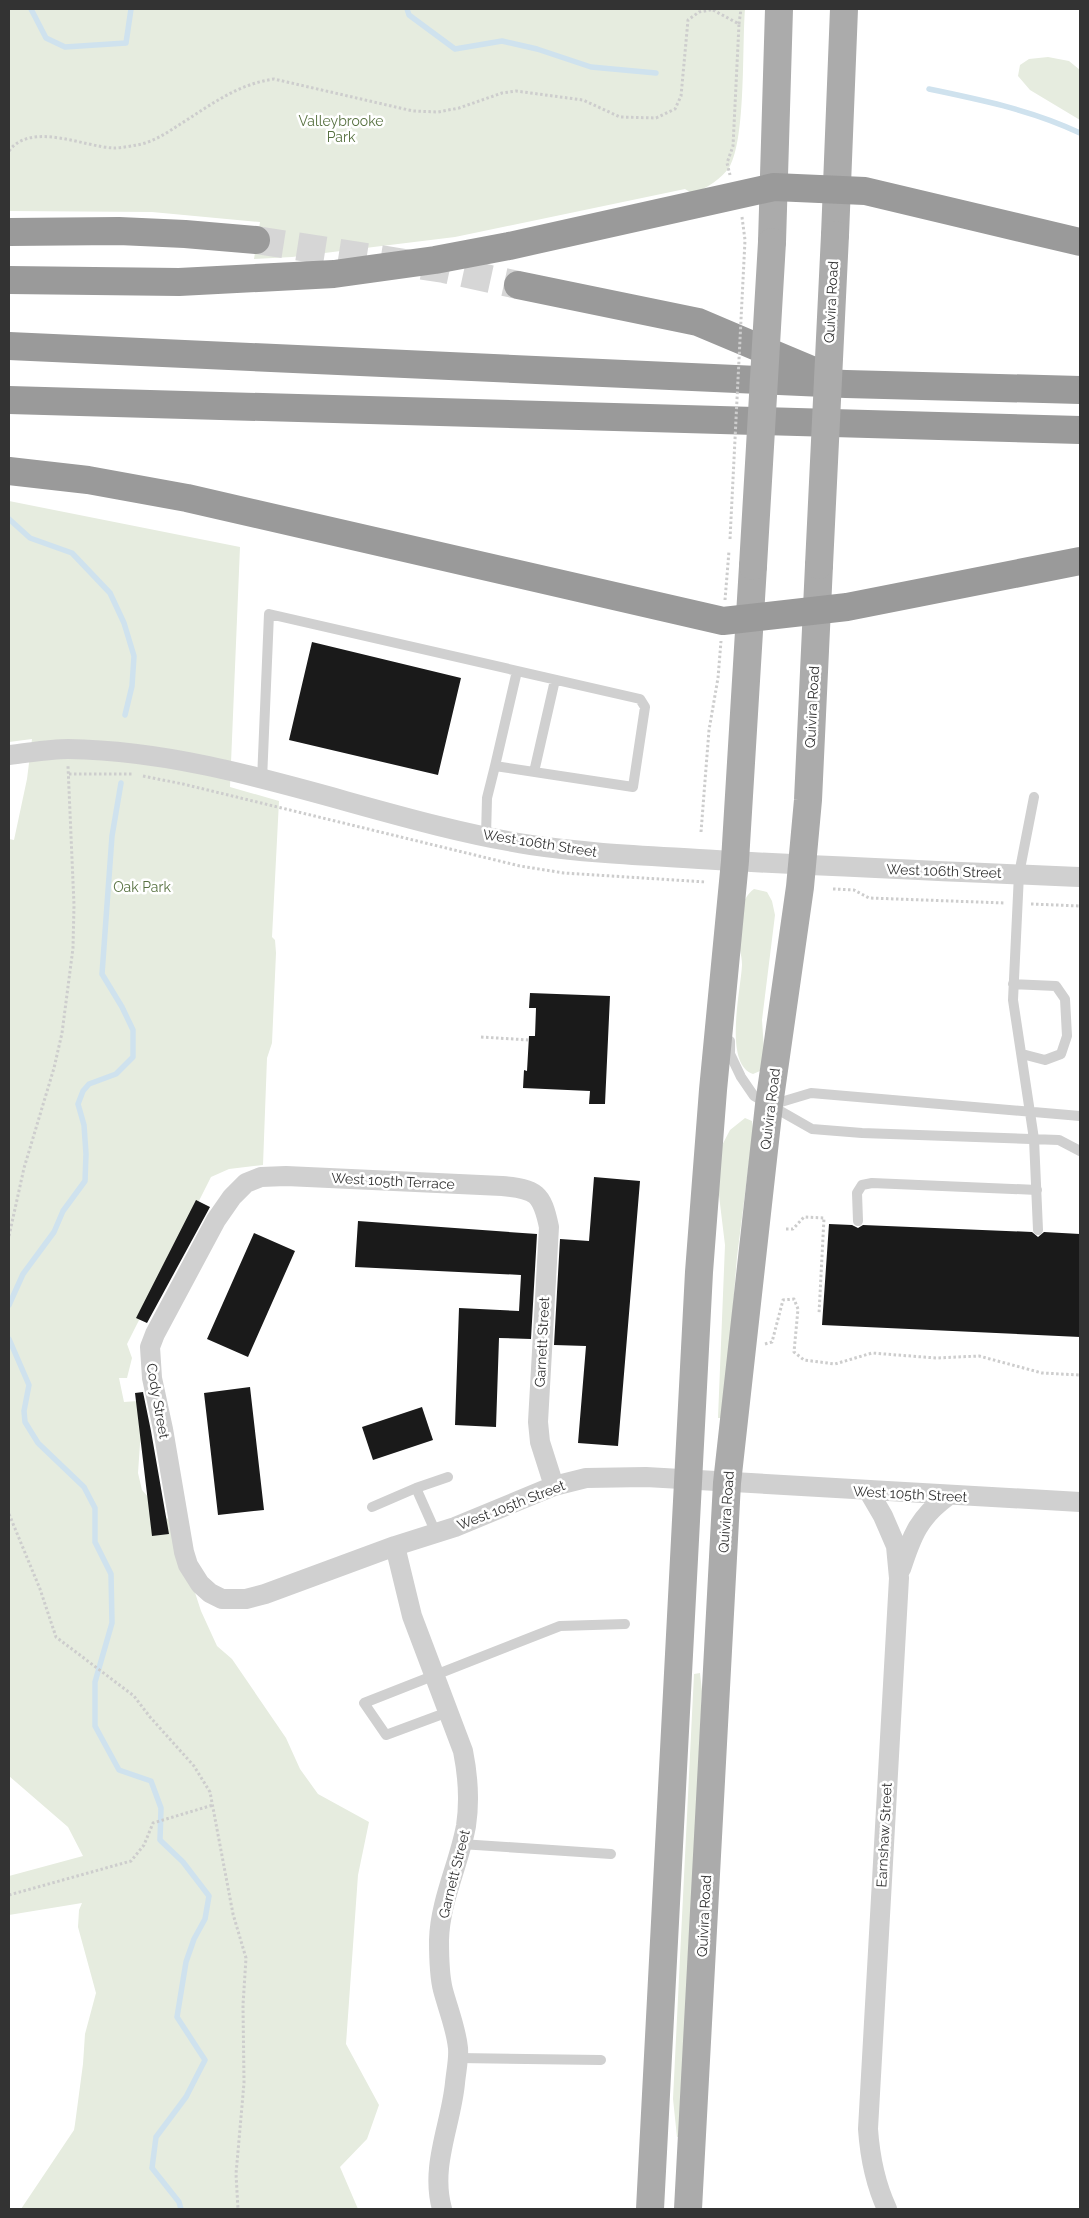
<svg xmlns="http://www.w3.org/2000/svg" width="1089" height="2218" font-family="Raleway,sans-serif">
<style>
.green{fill:#e6ecdf}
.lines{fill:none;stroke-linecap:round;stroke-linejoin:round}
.stream{stroke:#cfe2ee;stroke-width:5.5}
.building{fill:#1a1a1a}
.motorway-tunnel{stroke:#d6d6d6;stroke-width:28;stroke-dasharray:28 14;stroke-linecap:butt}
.path{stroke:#cdcdcd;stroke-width:3;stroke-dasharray:2.5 2.5;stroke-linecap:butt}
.service{stroke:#d0d0d0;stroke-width:10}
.minor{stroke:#d0d0d0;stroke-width:20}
.primary{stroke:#ababab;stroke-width:28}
.motorway{stroke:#9a9a9a;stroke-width:28}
.path-bridge{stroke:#cdcdcd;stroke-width:3;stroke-dasharray:2.5 2.5;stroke-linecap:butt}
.primary-bridge{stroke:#ababab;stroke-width:28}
.labels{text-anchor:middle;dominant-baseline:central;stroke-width:5;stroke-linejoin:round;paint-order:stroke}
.park-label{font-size:14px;fill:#56703f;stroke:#fff}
.street-label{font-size:14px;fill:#333;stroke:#fff}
</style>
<rect width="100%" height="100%" fill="#fff"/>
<path class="green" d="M9 9H745C742 46 746 136 730 166 722 179 706 188 693 194L685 189 455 237 292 257 254 259 260 222 152 212 9 211Z
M1048 57 1069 61 1080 70V120L1030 90 1018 76 1020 65 1029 59Z
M9 501 240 547 230 787 279 801 272 937 275 940 276 953 272 1043 267 1058 263 1165 229 1169 211 1177 127 1344 132 1358 127 1378H119L124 1402 138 1401 147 1411 140 1444 138 1473 142 1490 173 1525 201 1611 217 1646 232 1659 286 1738 300 1769 318 1794 369 1822 358 1875 346 2044 379 2105 367 2139 340 2167 358 2209H21L74 2130 75 2124 83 2064 85 2034 96 1993 78 1927 79 1910 82 1903 9 1915V1876L83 1856 68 1827 9 1776V839L14 840 27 779 32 739 9 742Z
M754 889 767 892 772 901 775 915 762 1020 764 1050 760 1071 753 1074C723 1064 741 989 742 965 742 955 738 945 738 934 738 919 741 898 754 889Z
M745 1118 752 1121 753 1130 737 1257 724 1418H718L725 1245 717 1179 719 1151 730 1130Z
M700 1673 702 1691 682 2137H677L673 2099 694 1674Z"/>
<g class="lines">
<path class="stream" d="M31 9 46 38 65 47 126 43 131 9
M407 9 409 15 455 49 502 41 537 49 591 67 656 73
M929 89C981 100 1032 110 1080 133
M9 519 30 538 72 553 110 593 124 623 134 656 132 686 125 715
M9 1305 23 1274 54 1232 63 1211 85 1181 86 1154 84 1125 78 1104 83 1091 89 1084 116 1074 133 1057V1030L122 1007 102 974 112 836 121 783
M9 1339 29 1385 24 1411 25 1422 38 1443 84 1487 95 1508V1542L111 1574 112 1623 95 1682V1726L119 1770 151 1781 161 1808 160 1840 183 1862 209 1896 205 1919 194 1939 186 1962 177 2017 205 2060 186 2097 156 2137 152 2168 179 2202 181 2209"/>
</g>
<path class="building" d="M312 642 461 678 438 775 289 740Z
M530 993 610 996 605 1104H589L590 1091 523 1088 524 1070 527 1071 529 1036H535L536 1008H529Z
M594 1177 640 1181 618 1446 578 1443 586 1346 554 1345 560 1239 589 1241Z
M196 1200 210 1207 147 1323 136 1318Z
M358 1221 537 1234 531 1339 499 1338 496 1427 455 1425 459 1308 519 1311 521 1275 355 1267Z
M829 1224 852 1225 858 1228 863 1225 1032 1232 1038 1237 1044 1232 1080 1234V1337L822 1325Z
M254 1233 295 1251 248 1357 207 1339Z
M250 1387 264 1510 218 1515 204 1393Z
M143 1392 151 1431 169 1534 152 1536 135 1393Z
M422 1407 433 1440 373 1460 362 1427Z"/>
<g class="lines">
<path class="motorway-tunnel" d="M256 240 444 269 518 285"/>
<path class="path" d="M713 10 739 24 733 146 727 163 730 175
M739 24 741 9
M9 151C31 121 84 147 114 148 122 148 130 146 137 145 154 142 168 132 182 123 212 104 238 84 274 79L413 111 438 112 459 108 502 93 516 91 583 100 620 117 656 118 675 109 681 96 688 20 699 12 716 9
M742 217 745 240
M725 600 729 551
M69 774H132
M143 776 183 784 520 866 564 873 706 882
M701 832 709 730 718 678 721 641
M833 889 854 890 869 898 1005 903
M1031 904 1080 906
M481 1037 529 1040
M786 1229H793L804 1217 824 1218 819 1314
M9 1236 24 1168 54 1068 62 1033 73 948 74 905 68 766
M765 1344 772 1342 783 1300 794 1299 798 1309 794 1352 804 1360 835 1364 872 1353 936 1358 979 1356 1042 1373 1080 1375
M9 1514 40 1589 56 1637 134 1696 150 1717 194 1766 210 1792 233 1914 246 1958 243 2005 244 2083 236 2174 238 2209
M9 1895 131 1861 144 1845 153 1823 213 1805"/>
<path class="service" d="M495 766 517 671
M534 772 555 680
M262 780 269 614 640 699 645 707 633 787 495 766 487 798 486 836
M1034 797 1019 874 1013 1000 1034 1139 1038 1230
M1013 984 1056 986 1065 999 1067 1036 1061 1054 1045 1060 1022 1054
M730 1041V1054L741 1077 754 1096 812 1129 862 1133 1059 1140 1080 1151
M771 1105 811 1093 1080 1116
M858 1221 857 1193 862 1185 872 1183 1037 1190
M372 1507 416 1488
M436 1533 416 1488 448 1477
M448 1712 386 1735 364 1703 560 1626 625 1624
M461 1844 611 1854
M458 2058 601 2060"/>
<path class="minor" d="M9 755C28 753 49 749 68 749 226 751 377 821 531 845 592 854 654 856 716 860 837 867 959 872 1080 877
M554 1486 540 1442 538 1422 549 1227C542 1193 536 1189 502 1186L286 1176 261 1177 246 1183 232 1197 216 1220 155 1334 150 1347 152 1378 163 1429 184 1552 188 1565 200 1584 210 1593 222 1599H246L265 1594 395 1546 455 1527 554 1486 586 1478 646 1477 1080 1502
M869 1492 883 1516 896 1546 899 1578 868 2129C870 2158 875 2183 887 2209
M395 1546 412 1616 463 1751C468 1776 470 1800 466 1826 459 1864 440 1901 439 1940 439 1956 439 1975 443 1990 448 2009 456 2028 458 2048 459 2059 456 2072 455 2083 451 2125 430 2166 442 2209
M901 1569C912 1535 919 1517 948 1496"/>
<path class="primary" d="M835 235 844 9
M772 242 779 9
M650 2209 699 1272 713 1090 735 861 753 566
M688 2209 727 1483 769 1105 800 887 808 800 819 565"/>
<path class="motorway" d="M9 232 119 231 185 234 256 240
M9 280 179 282 334 274 435 260 509 246 774 187 865 191 1080 242
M518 285 698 322 828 377
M9 346 846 384 1080 390
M9 400 1080 430
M9 471 88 480 187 498 723 621 847 607 1080 561"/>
<path class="path-bridge" d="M730 539 745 240"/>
<path class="primary-bridge" d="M819 565 835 235
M753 566 772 242"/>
</g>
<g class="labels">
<g class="park-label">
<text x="341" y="121">Valleybrooke<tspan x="341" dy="16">Park</tspan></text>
<text x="142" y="887">Oak Park</text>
</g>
<g class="street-label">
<text transform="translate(831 302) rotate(-87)">Quivira Road</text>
<text transform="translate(812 707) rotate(-87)">Quivira Road</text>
<text transform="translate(540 843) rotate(9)">West 106th Street</text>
<text transform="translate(944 871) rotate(2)">West 106th Street</text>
<text transform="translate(770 1109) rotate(-83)">Quivira Road</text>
<text transform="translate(393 1181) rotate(3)">West 105th Terrace</text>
<text transform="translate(542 1342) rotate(-87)">Garnett Street</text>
<text transform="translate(158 1401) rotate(80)">Cody Street</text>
<text transform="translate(910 1494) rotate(3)">West 105th Street</text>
<text transform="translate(511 1505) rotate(-21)">West 105th Street</text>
<text transform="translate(726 1512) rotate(-86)">Quivira Road</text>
<text transform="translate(884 1835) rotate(-87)">Earnshaw Street</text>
<text transform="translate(454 1874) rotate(-76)">Garnett Street</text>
<text transform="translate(704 1916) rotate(-87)">Quivira Road</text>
</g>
</g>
<rect width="1089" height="2218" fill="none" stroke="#333333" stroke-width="20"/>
</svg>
